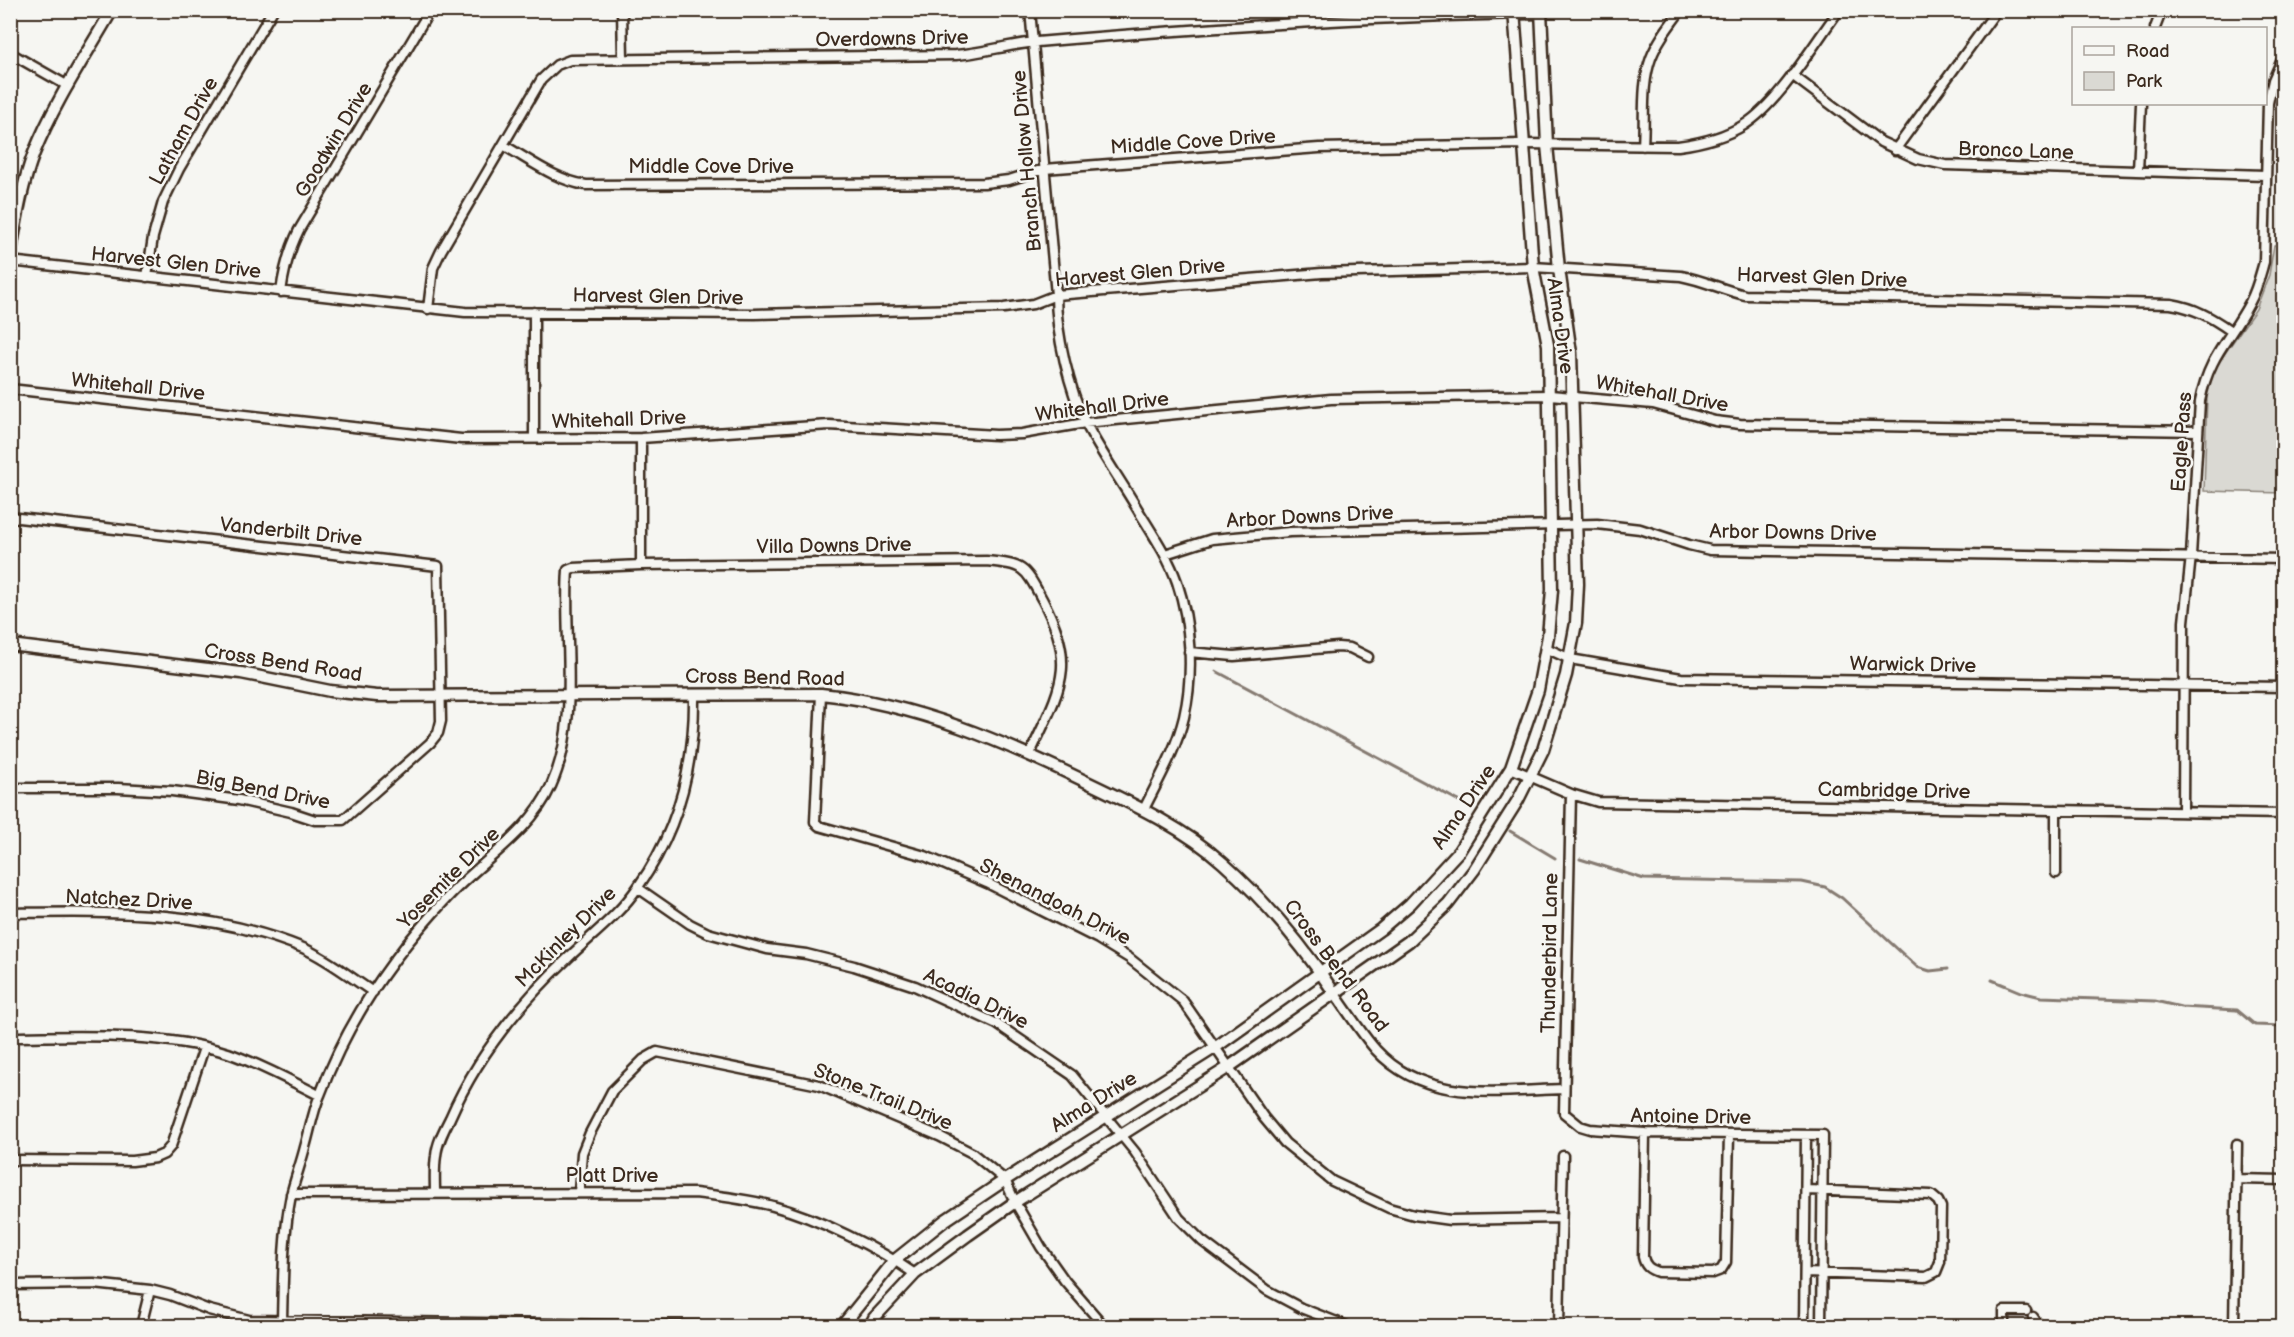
<svg xmlns="http://www.w3.org/2000/svg" width="2294" height="1337" font-family="'Balsamiq Sans',sans-serif">
<style>
.built{fill:#e8e7e2}
.green{fill:#dad9d3;stroke:#8a8278;stroke-width:1.5}
.lines{fill:none;stroke-linecap:round;stroke-linejoin:round}
.stream{stroke:#857a71;stroke-width:3}
.minor-casing{stroke:#3b2a1e;stroke-width:13}
.tertiary-casing{stroke:#3b2a1e;stroke-width:15}
.secondary-casing{stroke:#3b2a1e;stroke-width:15}
.minor{stroke:#f6f6f2;stroke-width:8}
.tertiary{stroke:#f6f6f2;stroke-width:10}
.secondary{stroke:#f6f6f2;stroke-width:10}
.labels{text-anchor:middle;dominant-baseline:central;stroke-width:5;stroke-linejoin:round;paint-order:stroke}
.street-label{font-size:20px;fill:#3b2a1e;stroke:#f6f6f2}
</style>
<rect width="100%" height="100%" fill="#f6f6f2"/>
<filter id="ink" filterUnits="userSpaceOnUse"><feTurbulence type="fractalNoise" baseFrequency=".0167" numOctaves="2"/><feDisplacementMap in="SourceGraphic" scale="12" xChannelSelector="R" yChannelSelector="G"/><feConvolveMatrix kernelMatrix="1 2 1 2 8 2 1 2 1" color-interpolation-filters="sRGB"/></filter>
<g filter="url(#ink)">
<path class="built" d="M2283 86V245H2274L2277 110Z"/>
<path class="green" d="M2274 245H2284L2283 493 2204 491 2207 397 2214 369 2256 309 2269 275Z"/>
<g class="lines">
<path class="stream" d="M1216 671 1472 808
M1510 831 1555 858
M1580 859 1644 879 1802 882 1825 887 1842 898 1917 967 1930 971 1948 969
M1992 980 2021 992 2041 997 2155 1001 2181 1007 2237 1010 2255 1025 2284 1026"/>
<defs>
<path id="minor" d="M622 10 623 58
M1030 10 1056 295C1056 334 1069 389 1086 424 1101 453 1121 481 1138 510 1152 533 1168 556 1177 582 1191 624 1194 674 1184 717 1176 750 1159 779 1144 809
M2155 28 2162 10
M10 53 68 86
M1792 75 1881 142 1918 159 1945 165 2265 175
M503 145C530 160 555 180 586 185L984 183 1009 180 1044 169 1319 148 1523 144 1678 146C1701 143 1723 138 1744 125 1778 104 1814 44 1839 10
M1643 146C1645 117 1641 85 1651 58 1658 40 1670 25 1681 10
M1895 150 1997 10
M2138 171 2141 104
M10 191H22
M10 261 465 312 755 314 1004 308 1033 304 1056 295 1322 273 1533 267 1681 276C1703 280 1723 290 1745 295L2171 304C2195 308 2211 317 2231 331
M147 277 153 237 163 202 179 169 273 10
M281 292C284 269 289 250 299 230L430 10
M428 309 433 268 441 251 541 80 557 65 570 60 956 55C983 53 1010 44 1037 42 1205 28 1373 16 1542 14
M534 312V438
M10 389 461 439 641 438 829 425 996 435 1022 434 1085 423 1331 399 1550 395 1653 404 1715 421 1740 424 2198 431
M641 438V565
M10 517 438 566 441 721 438 733 430 743 343 820H315L291 812 239 800 172 791 118 788H10
M1165 554 1212 539 1290 532 1597 524 1640 529 1689 545 1710 550 2284 559
M1546 648 1570 659 1681 678 2284 687
M1189 652 1234 656 1338 647 1350 648 1368 657
M821 694 815 822 819 826 925 856 987 883 1098 939 1129 958 1183 1001 1264 1118 1285 1143 1332 1181 1389 1208 1414 1215 1450 1220 1561 1218
M1511 768 1571 794 1598 802 2284 814
M1571 794 1564 1113 1580 1126 1590 1129 1645 1133 1823 1135 1821 1326
M2183 812 2184 622 2191 556 2200 401C2209 355 2230 340 2250 302 2257 289 2260 276 2264 262L2268 103 2273 80 2284 55
M2056 873V810
M638 888 690 924 708 933 767 949 806 954 854 966 915 986 997 1024 1072 1075 1135 1152 1179 1218 1202 1241 1267 1290 1301 1308 1347 1326
M10 913C110 912 209 909 303 948 328 959 350 977 373 992
M1335 994C1348 1012 1361 1033 1376 1050 1426 1104 1497 1091 1563 1089
M10 1037C80 1036 161 1032 228 1053 260 1064 289 1080 319 1095
M1645 1133 1643 1257C1645 1266 1649 1269 1658 1272L1713 1273 1721 1270 1726 1262 1729 1135
M10 1160 132 1161 155 1158 164 1154 171 1146 204 1048
M2237 1179 2284 1180
M579 1192 582 1153 590 1133 612 1091 643 1060 657 1052 819 1085 939 1136 972 1153 1005 1180 1015 1202 1041 1247 1065 1281 1104 1326
M435 1193C435 1181 434 1168 436 1156 437 1143 444 1130 450 1118 477 1056 519 1004 568 958 592 935 619 915 638 887 679 829 695 764 694 694
M291 1194 695 1193C721 1196 747 1199 773 1206 817 1218 878 1248 915 1274
M1805 1273 1926 1277 1936 1272 1940 1262 1941 1207 1938 1201 1931 1195 1807 1190
M10 1285 94 1284 150 1290 170 1295 209 1310 249 1320 701 1326
M2033 1317 2039 1326
M282 1321C283 1279 283 1236 291 1195 295 1179 301 1163 305 1147 310 1130 313 1111 320 1095 347 1022 394 954 447 898 481 861 530 833 551 786 581 719 563 641 568 570L573 568 641 565 986 561C1024 565 1024 566 1042 599 1079 667 1059 690 1030 754
M926 1325 928 1326
M141 1326 150 1290
M1559 1326 1563 1156
M1804 1326 1806 1135
M2004 1326V1311H2026
M2234 1326 2237 1144"/>
<path id="tertiary" d="M10 257C16 222 21 187 34 153 54 103 85 57 112 10
M10 645 241 673 330 691 377 696 821 694C917 704 1005 742 1091 784 1137 806 1185 829 1223 863 1268 903 1302 944 1335 994"/>
<path id="secondary" d="M842 1326 895 1260 944 1221 1005 1180 1216 1047 1381 929 1410 904 1459 851 1511 768 1538 690 1548 636 1552 590 1548 345 1533 267 1514 10
M870 1326 874 1318 915 1274 968 1235 1015 1202 1229 1067 1409 941 1448 904 1474 870 1518 800 1543 750 1566 675 1576 623 1578 584 1571 353 1559 269 1547 145 1541 10"/>
</defs>
<use href="#minor" class="minor-casing"/>
<use href="#tertiary" class="tertiary-casing"/>
<use href="#secondary" class="secondary-casing"/>
<use href="#minor" class="minor"/>
<use href="#tertiary" class="tertiary"/>
<use href="#secondary" class="secondary"/>
</g>
</g>
<g class="labels">
<g class="street-label">
<text transform="translate(892 39) rotate(-1)">Overdowns Drive</text>
<text transform="translate(184 131) rotate(-61)">Latham Drive</text>
<text transform="translate(334 140) rotate(-59)">Goodwin Drive</text>
<text transform="translate(1193 142) rotate(-4)">Middle Cove Drive</text>
<text transform="translate(2016 151) rotate(2)">Bronco Lane</text>
<text transform="translate(1027 161) rotate(-95)">Branch Hollow Drive</text>
<text x="711" y="167">Middle Cove Drive</text>
<text transform="translate(176 263) rotate(6)">Harvest Glen Drive</text>
<text transform="translate(1140 273) rotate(-5)">Harvest Glen Drive</text>
<text transform="translate(1822 278) rotate(2)">Harvest Glen Drive</text>
<text transform="translate(658 297) rotate(1)">Harvest Glen Drive</text>
<text transform="translate(1560 326) rotate(82)">Alma Drive</text>
<text transform="translate(138 387) rotate(6)">Whitehall Drive</text>
<text transform="translate(1662 394) rotate(10)">Whitehall Drive</text>
<text transform="translate(1102 407) rotate(-7)">Whitehall Drive</text>
<text transform="translate(619 420) rotate(-2)">Whitehall Drive</text>
<text transform="translate(2182 442) rotate(-86)">Eagle Pass</text>
<text transform="translate(1310 517) rotate(-3)">Arbor Downs Drive</text>
<text transform="translate(291 532) rotate(6)">Vanderbilt Drive</text>
<text transform="translate(1793 533) rotate(1)">Arbor Downs Drive</text>
<text transform="translate(834 546) rotate(-1)">Villa Downs Drive</text>
<text transform="translate(283 663) rotate(9)">Cross Bend Road</text>
<text transform="translate(1913 665) rotate(1)">Warwick Drive</text>
<text transform="translate(765 678) rotate(1)">Cross Bend Road</text>
<text transform="translate(263 790) rotate(11)">Big Bend Drive</text>
<text transform="translate(1894 791) rotate(1)">Cambridge Drive</text>
<text transform="translate(1464 807) rotate(-56)">Alma Drive</text>
<text transform="translate(449 878) rotate(-45)">Yosemite Drive</text>
<text transform="translate(129 900) rotate(3)">Natchez Drive</text>
<text transform="translate(1055 902) rotate(27)">Shenandoah Drive</text>
<text transform="translate(566 937) rotate(-45)">McKinley Drive</text>
<text transform="translate(1550 953) rotate(-89)">Thunderbird Lane</text>
<text transform="translate(1336 966) rotate(53)">Cross Bend Road</text>
<text transform="translate(976 999) rotate(26)">Acadia Drive</text>
<text transform="translate(883 1097) rotate(22)">Stone Trail Drive</text>
<text transform="translate(1094 1102) rotate(-32)">Alma Drive</text>
<text transform="translate(1691 1117) rotate(1)">Antoine Drive</text>
<text x="612" y="1176">Platt Drive</text>
</g>
</g>
<rect width="2294" height="1337" fill="none" stroke="#f6f6f2" stroke-width="36"/>
<rect x="18" y="18" width="2258" height="1301" fill="none" stroke="#3b2a1e" stroke-width="2" filter="url(#ink)"/>
<rect x="2072" y="27" width="195" height="78" fill="#f6f6f2" stroke="#aba49d" stroke-width="1.5"/>
<rect x="2084" y="46" width="30" height="9" fill="#f6f6f2" stroke="#aba49d" stroke-width="1.5"/>
<text x="2126" y="57" font-size="18" fill="#3b2a1e">Road</text>
<rect x="2084" y="72" width="30" height="18" fill="#dad9d3" stroke="#aba49d" stroke-width="1.5"/>
<text x="2126" y="87" font-size="18" fill="#3b2a1e">Park</text>
</svg>
